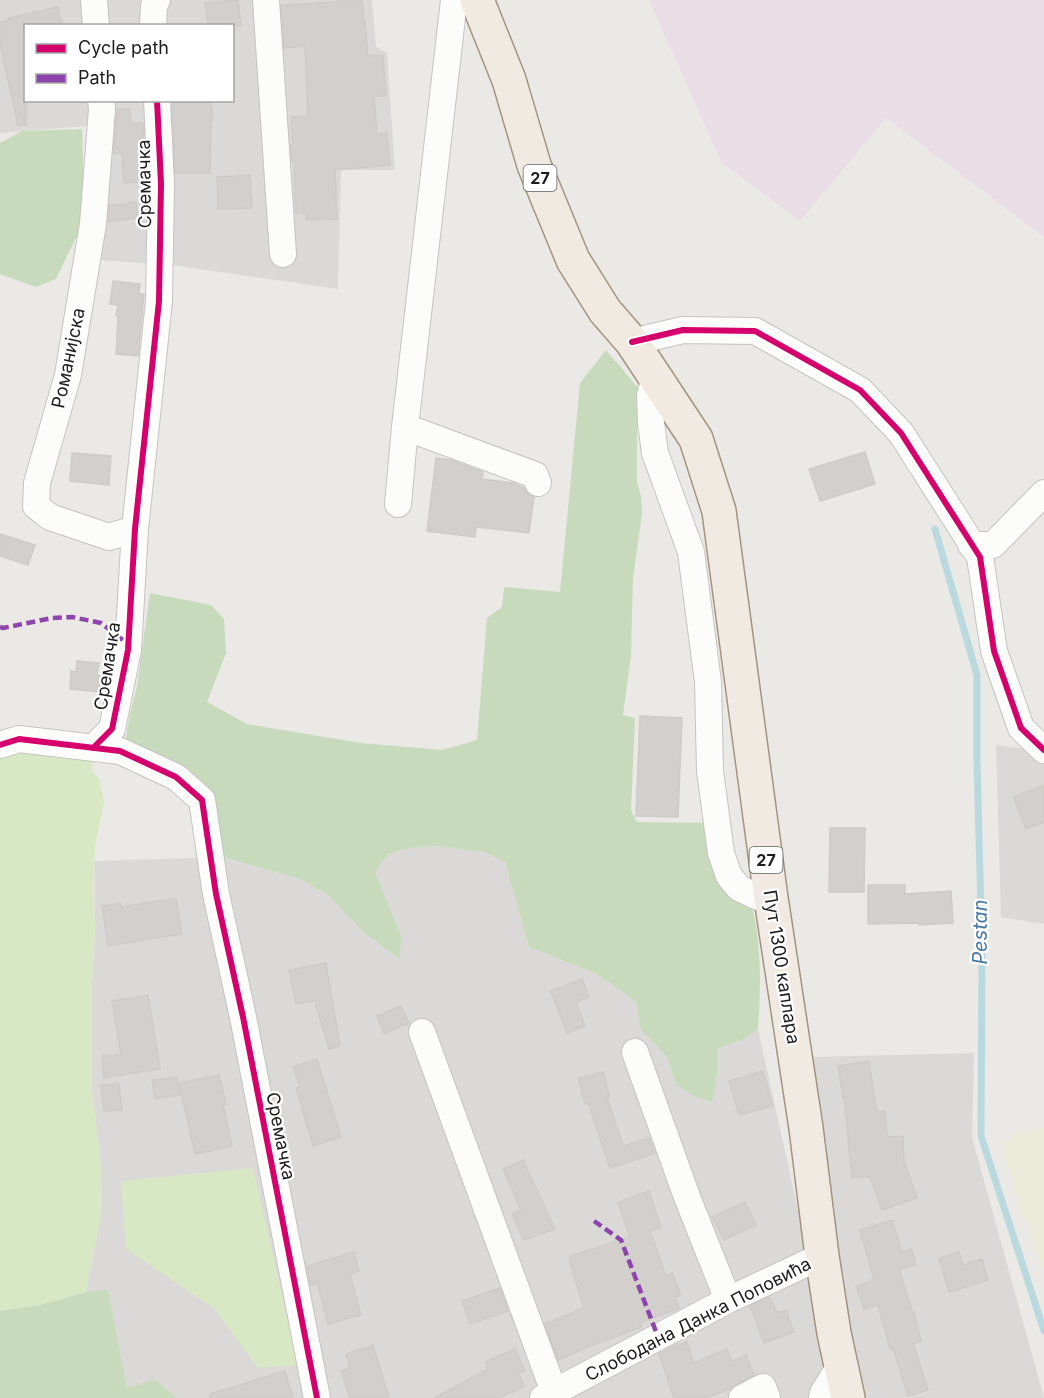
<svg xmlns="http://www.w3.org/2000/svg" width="1044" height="1398" font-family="Inter,sans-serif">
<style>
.residential{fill:#dad9d7;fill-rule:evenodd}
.industrial{fill:#e9dee5}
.farmland{fill:#ecebd9}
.grass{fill:#d9e8c4}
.forest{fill:#c7dabb}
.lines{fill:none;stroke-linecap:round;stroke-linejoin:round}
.stream{stroke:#b9d9df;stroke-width:7}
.building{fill:#d2cfcd;stroke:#cfcbc7;stroke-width:1.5}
.minor-casing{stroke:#c4c3c2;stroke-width:28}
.major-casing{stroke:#a19582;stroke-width:36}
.minor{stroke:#fcfcfb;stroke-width:26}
.major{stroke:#f0eae3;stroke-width:33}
.quiet{stroke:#8e44ad;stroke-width:4.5;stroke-dasharray:9 4.5;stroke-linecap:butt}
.cycleway-casing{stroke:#fff;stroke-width:10}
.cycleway{stroke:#d6006c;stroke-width:6}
.labels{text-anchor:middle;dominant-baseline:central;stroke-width:4.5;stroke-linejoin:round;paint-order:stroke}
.shield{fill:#fff;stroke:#616161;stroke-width:1.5}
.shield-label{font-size:16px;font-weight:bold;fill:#1d1d1d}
.street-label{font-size:18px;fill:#1d1d1d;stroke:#fff}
.water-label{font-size:20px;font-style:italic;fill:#487aa3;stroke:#fff}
</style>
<rect width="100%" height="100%" fill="#ebe9e6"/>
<path class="residential" d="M0 0H372L376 47 387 53 395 170H341L338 289 172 265 83 259 87 126 0 133ZM26 26H232V100H26Z
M996 745 1044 751V924L1001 917Z
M438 846 484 852 505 862 529 947 597 974 636 1002 641 1030 667 1057 676 1085 717 1074V1049L746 1038 758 1029 829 1350 819 1374 822 1398H177L155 1379 127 1388 108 1291 86 1292 102 1209 100 1155 92 1091V985L95 933V861L223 857 300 879 332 897 360 929 388 951 400 959 386 901 374 872 388 854 411 848Z
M974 1053 972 1137 1044 1398H861L824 1181 812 1057Z"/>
<path class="industrial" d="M649 0H1044V237L886 118 800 221 722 163Z"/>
<path class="farmland" d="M1044 1128V1269L1018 1202 1002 1146 1018 1131Z"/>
<path class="grass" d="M18 745 93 756 92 771 99 778 104 803 95 846 94 888 95 933 92 985V1091L100 1155 102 1209 86 1292 40 1305 0 1311V756Z
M253 1168 298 1365 258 1368 215 1309 126 1249 121 1181Z"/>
<path class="forest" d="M82 129 84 198 82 225 56 279 36 287 0 274V143L22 131Z
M606 350 640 390 637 423V482L641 496 642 513 633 578 631 655 623 715 635 718 631 810 637 822 709 823 750 899C762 941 761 986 758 1029L746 1038 717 1049V1074L712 1102 694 1096 676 1085 667 1057 641 1030 636 1002 597 974 529 947 505 862 484 852 438 846 411 848 388 854 375 872 401 936 400 959 388 951 360 929 331 897 300 879 223 857 215 815 125 744 129 719 137 686 150 593 211 605 224 619 226 653 207 702 247 724 361 743 442 750 477 740 487 618 502 607 504 587 560 592 580 383Z
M108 1290 127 1388 155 1379 177 1398H0V1311L40 1305 86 1292Z"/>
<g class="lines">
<path class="stream" d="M935 529 977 675V761L982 950 981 1136 1044 1331"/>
</g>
<path class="building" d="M238 0 241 26H208L205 3Z
M338 0H362L364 22H365L368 56 383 55 386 96H374L377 134 387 133 390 165 335 170 337 219 306 220V213H296L294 161H292L291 145H293L291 117 308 116 305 46 284 48 281 5 339 2Z
M58 7 62 26H23L26 34V125H18L0 45V22L8 20V18Z
M172 100H211L213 120H211L210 173H175Z
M117 109H130L131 124 143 123 146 182 124 183 122 153 114 154Z
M250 175 252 208 218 209 217 177Z
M136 202 138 218 108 222 109 206Z
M113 281 140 284 139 294H144L138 356 116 354 118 316 116 315 118 305 110 304Z
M865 452 875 484 820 501 809 469Z
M72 453 111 456 109 485 70 481Z
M436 458 451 460 483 472 482 479 513 483 523 487 528 494 534 497 529 533 476 527 475 537 427 531Z
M0 534 35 545 28 565 0 556Z
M77 661 99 663 97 675 102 676 100 692 70 689 71 671 76 672Z
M640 716 682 718 678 817 636 816Z
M1044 785V822L1026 829 1013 797Z
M830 828H865L864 892H829Z
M868 885H905V894L951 891 953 923 919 925V923L868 924Z
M176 898 182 934 108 946 102 906 120 903 121 907Z
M326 963 340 1046 329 1049 315 1001 296 1004 289 970Z
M582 979 589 997 576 1002 585 1026 567 1033 551 991Z
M148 995 160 1069 104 1078 102 1056 121 1055 112 1001Z
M401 1006 409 1023 384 1034 377 1016Z
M317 1059 341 1137 313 1146 296 1088 300 1087 293 1067Z
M869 1061 877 1112 885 1111 887 1137 903 1136 904 1161 917 1198 882 1210 870 1177 852 1178 844 1096 843 1097 838 1066Z
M763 1071 773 1106 739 1115 729 1081Z
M603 1072 610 1097 607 1098 623 1146 649 1138 655 1153 610 1168 588 1103 585 1104 578 1078Z
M219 1075 226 1104 223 1105 232 1146 195 1154 179 1083Z
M177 1077 180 1095 155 1099 152 1080Z
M119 1084 122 1110 104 1111 101 1085Z
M523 1160 555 1229 524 1240 512 1214 521 1210 503 1169Z
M649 1191 661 1228 650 1231 666 1276 672 1273 681 1295 675 1297 679 1308 640 1323 641 1327 605 1341V1340L558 1360 545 1324 584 1308 570 1263V1256L630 1237 618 1202Z
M745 1202 756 1225 724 1240 712 1217Z
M892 1220 902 1252 912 1249 916 1265 899 1269 913 1314 914 1313 921 1341 913 1343 928 1390 908 1396 893 1348 890 1349 878 1305 864 1309 856 1286 874 1280 860 1230Z
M354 1252 359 1271 350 1274 361 1315 328 1324 317 1283 310 1285 307 1266Z
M959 1252 963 1265 982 1259 988 1280 949 1292 939 1258Z
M500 1288 508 1311 470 1324 462 1301Z
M770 1297 777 1313 786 1310 794 1332 764 1343 750 1306Z
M687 1342 694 1363 727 1349 732 1361 746 1355 754 1375 732 1388 706 1398H674L659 1354 670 1348Z
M373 1345 389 1398H350L341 1371 350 1368 346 1354Z
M515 1349 525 1371 519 1374 524 1387 498 1398H434L488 1369 485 1362Z
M285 1371 293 1398H210V1394Z"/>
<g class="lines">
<defs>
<path id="minor" d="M94 0 96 26
M266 0 283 254
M153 26 154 6 157 0
M101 100 102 109 93 224 68 375 37 483 36 506 50 517 109 537 135 529
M632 342 683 330 755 331 860 390 901 433 980 557 994 651 1021 728 1044 750
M655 376 650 396 651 423 655 453 691 552 708 682 710 771 721 853 729 876 739 888 758 897 771 898
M405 427 535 475 538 483
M398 504 405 427 454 0
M971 545H993L1044 493
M0 745 19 739 120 751 176 777 202 800 216 894 243 1017 317 1398
M93 748 112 729 128 650 135 529 159 301 161 184 157 100
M422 1032 554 1392
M635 1052 687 1197 728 1300
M543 1398 728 1300 822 1256
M742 1398 763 1387 767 1398
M822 1398 823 1393 841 1364"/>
<path id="major" d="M477 0 509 80 534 165 573 260 605 311 632 342 696 439 719 511 771 898 806 1128 822 1256 834 1333 848 1398"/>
</defs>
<use href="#minor" class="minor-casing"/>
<use href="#major" class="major-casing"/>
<use href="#minor" class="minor"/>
<use href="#major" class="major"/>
<path class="quiet" d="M0 627 3 628 52 618 72 617 101 623 123 640 128 649
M594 1221 621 1240 658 1337"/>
<defs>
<path id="cycleway" d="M632 342 683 330 755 331 860 390 901 433 980 557 994 651 1021 728 1044 750
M0 745 19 739 120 751 176 777 202 800 216 894 243 1017 317 1398
M93 748 112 729 128 650 135 529 159 301 161 184 157 100"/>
</defs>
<use href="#cycleway" class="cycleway-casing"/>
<use href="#cycleway" class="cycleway"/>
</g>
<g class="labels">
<g class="shield">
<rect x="523.5" y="165" width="33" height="26" rx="4.5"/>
<rect x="749.5" y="847" width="33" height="26" rx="4.5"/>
</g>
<g class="shield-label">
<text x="540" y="178">27</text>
<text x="766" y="860">27</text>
</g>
<g class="street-label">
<text transform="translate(144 184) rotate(-91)">Сремачка</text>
<text transform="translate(68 358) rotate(-78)">Романијска</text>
<text transform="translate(107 666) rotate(-81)">Сремачка</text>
<text transform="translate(782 967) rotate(81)">Пут 1300 каплара</text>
<text transform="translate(281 1136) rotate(79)">Сремачка</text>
<text transform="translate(698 1319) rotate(-27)">Слободана Данка Поповића</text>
</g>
<g class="water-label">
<text transform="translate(980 932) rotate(-90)">Pestan</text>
</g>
</g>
<rect x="24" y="24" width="210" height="78" fill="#ffffff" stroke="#a5a5a5" stroke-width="1.5"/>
<rect x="36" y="44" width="30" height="9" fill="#d6006c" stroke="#a5a5a5" stroke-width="1.5"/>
<text x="78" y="54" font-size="18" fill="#1d1d1d">Cycle path</text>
<rect x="36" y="74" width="30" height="9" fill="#8e44ad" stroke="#a5a5a5" stroke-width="1.5"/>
<text x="78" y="84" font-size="18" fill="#1d1d1d">Path</text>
</svg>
